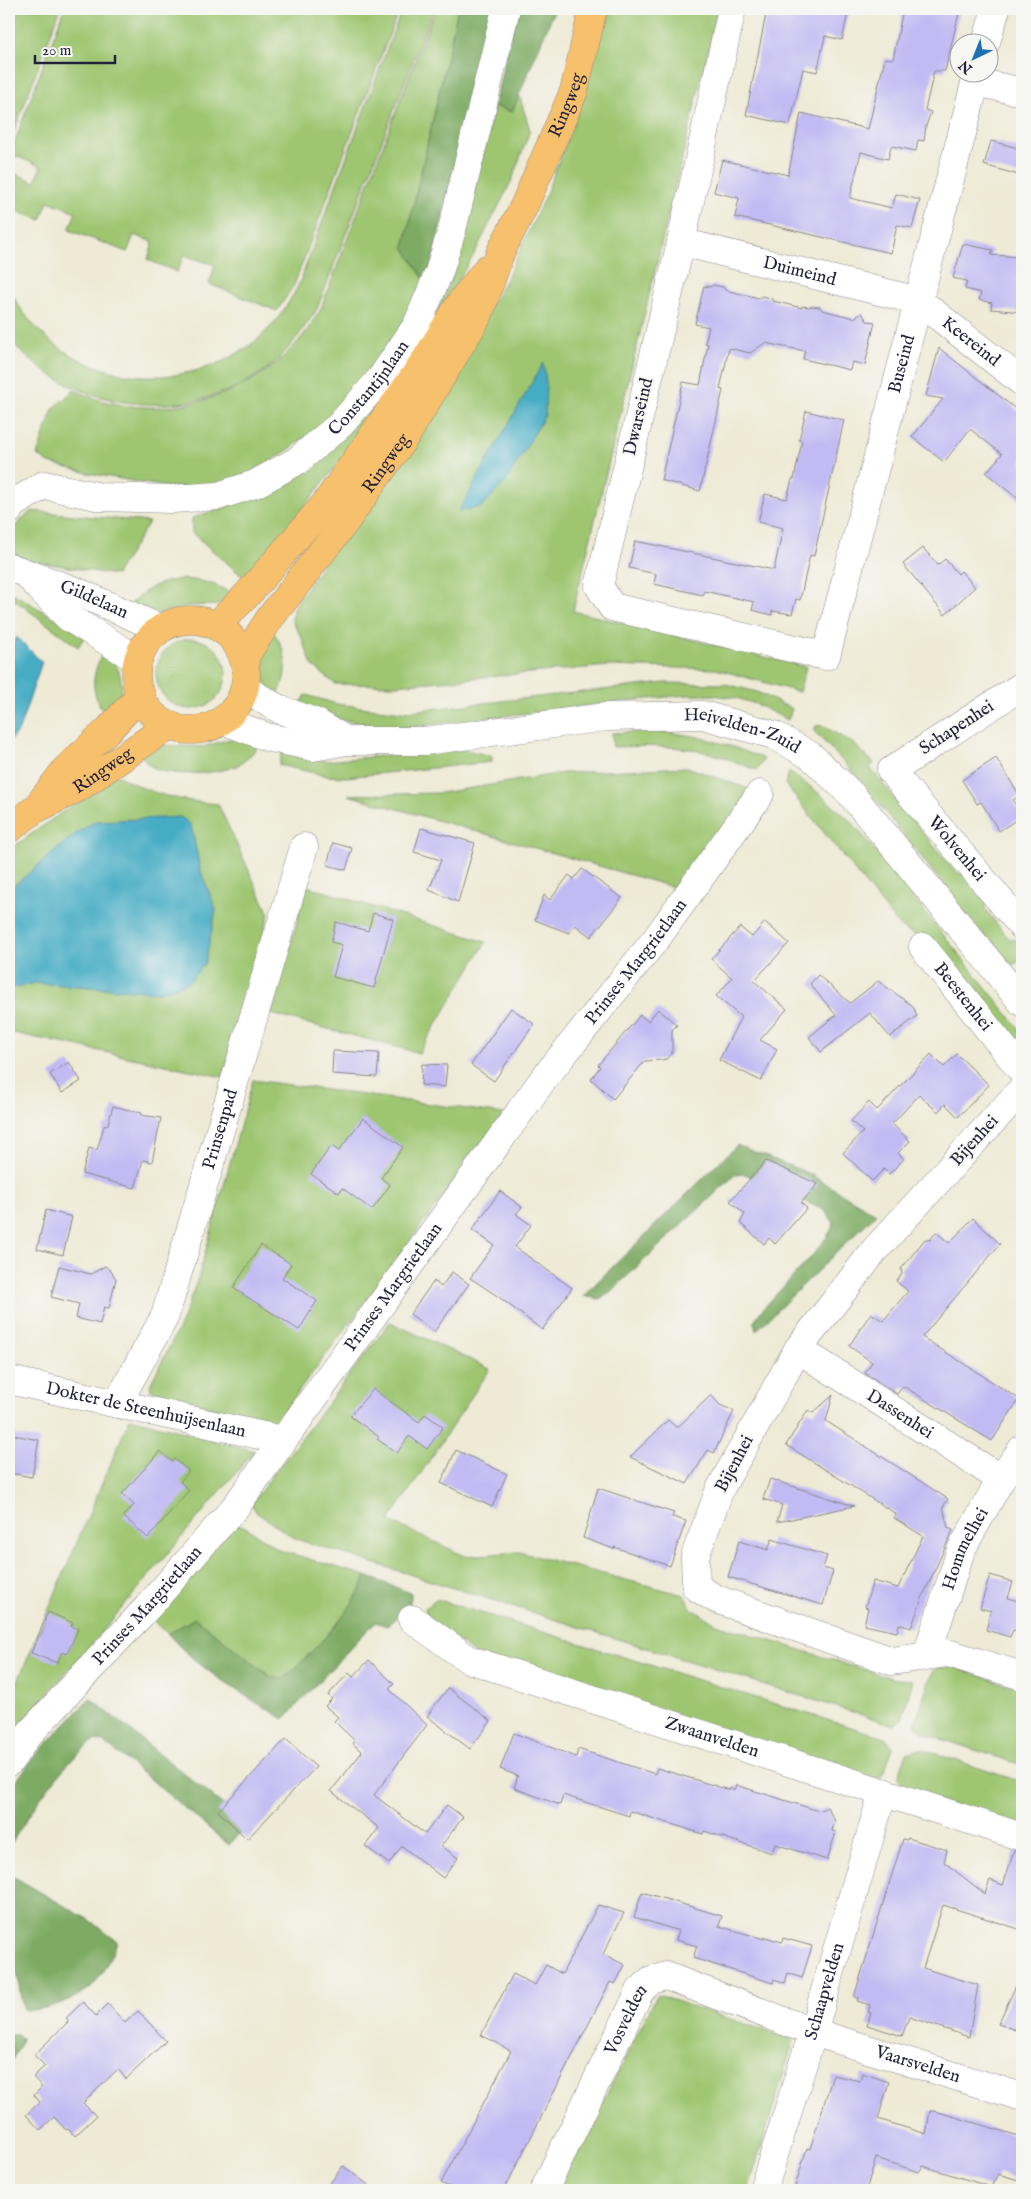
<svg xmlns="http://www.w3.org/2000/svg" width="1031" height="2199" font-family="'IM FELL English',serif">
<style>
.green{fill:#9ec671;stroke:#607456}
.forest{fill:#7eab63;stroke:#50664f}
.water{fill:#45acc4;stroke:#346780}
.building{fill:#c2bbf3}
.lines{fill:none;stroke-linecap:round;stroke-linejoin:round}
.minor-casing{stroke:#888688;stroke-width:29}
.major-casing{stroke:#888688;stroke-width:29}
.minor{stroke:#fff;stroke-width:28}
.major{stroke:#f7c06c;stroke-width:28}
.labels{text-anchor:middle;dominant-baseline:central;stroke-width:4;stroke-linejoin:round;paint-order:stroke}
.street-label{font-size:18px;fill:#22223b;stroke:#f6f6f2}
</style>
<rect width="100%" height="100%" fill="#f6f6f2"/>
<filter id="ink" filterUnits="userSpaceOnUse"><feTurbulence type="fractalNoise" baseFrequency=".02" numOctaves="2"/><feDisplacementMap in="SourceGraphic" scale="10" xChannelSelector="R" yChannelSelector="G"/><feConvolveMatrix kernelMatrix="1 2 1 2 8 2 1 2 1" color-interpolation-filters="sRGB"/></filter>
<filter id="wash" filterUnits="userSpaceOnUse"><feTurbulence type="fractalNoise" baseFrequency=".0096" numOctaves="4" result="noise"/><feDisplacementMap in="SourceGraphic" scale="20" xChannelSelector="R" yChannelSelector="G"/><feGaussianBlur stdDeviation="1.12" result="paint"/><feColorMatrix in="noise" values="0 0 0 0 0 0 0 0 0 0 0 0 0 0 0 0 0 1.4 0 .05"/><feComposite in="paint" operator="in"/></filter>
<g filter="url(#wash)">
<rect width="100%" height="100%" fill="#eeead5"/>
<path class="green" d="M20 9H60L9 145V38Z
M64 9H399L294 285 277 311 209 284 215 265 184 255 177 272 148 260 153 242 134 235 127 252 69 230 76 212 48 201 41 220 9 208V171L35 182 41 166 10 154Z
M402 9H433L317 309C302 331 287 354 265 370 189 426 68 412 9 338V288C51 377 166 402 246 348 270 332 286 309 299 284Z
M435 9H458L404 247 427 284 372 374 324 423 291 448 255 471 213 487H166L88 473 49 463 37 455 53 409 74 390C84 394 93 398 103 401 171 419 248 397 295 345 305 335 312 322 320 311Z
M610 9H718L573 611 806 667 799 692 716 669 608 666 396 685 335 684 312 665 302 638 292 621 293 608 438 393 509 274 546 194 580 106Z
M519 95 530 130 512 180 473 256 432 323 456 268 494 106 512 112Z
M393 385 344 456 247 580 192 533V518L226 507Z
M31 511 149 522 116 575 26 560 15 555C9 532 12 527 31 511Z
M185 579C203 581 219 583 232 596L219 605 188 606 161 613 145 614 129 606C147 587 160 581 185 579Z
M9 591 85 636 78 647 9 596Z
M272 631C290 653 288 674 277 698 254 676 261 656 272 631Z
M156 674a35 35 0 1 1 70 0a35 35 0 1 1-70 0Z
M104 650C118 661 126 684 119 701 116 706 111 712 107 717 89 692 91 676 104 650Z
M665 683 725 684 757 692 792 709 788 720 756 704 736 698 713 695H685L601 704 396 729 343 720 298 708 306 695 337 704 402 712Z
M822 725 854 744 874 763 870 768 952 868 960 874 967 875 987 897 985 909 1009 939 1022 940V960L1014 964 1006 963 854 773 813 730 816 726Z
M655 731C699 735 723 742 764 759L757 770C742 765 726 757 710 753 678 745 646 746 613 747L612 733Z
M239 738 259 745C253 753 246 761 236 766 217 774 164 779 148 764 145 761 143 757 141 754L159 745 203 747 226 740Z
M461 749 492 756V762L346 777 328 776 279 765 282 752 325 761Z
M687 767 751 790 680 889 348 795 441 793 563 773Z
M789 772 816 791 852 822 1022 1032V1057L930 943 900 927 785 784Z
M116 774C148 794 180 801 218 804L269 914 223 1077 9 1032V989L35 983 160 992 189 982 205 963 216 911 200 869 191 825 96 822 75 834 9 890V850Z
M307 886 486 942 419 1053 271 1014Z
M253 1080 504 1114 273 1426 151 1390 150 1385 181 1324 199 1275Z
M390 1322 490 1369 389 1521 465 1556 519 1552 684 1595 691 1608 716 1624 895 1679 913 1680 902 1719 894 1725 296 1539 257 1513 251 1504Z
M130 1418 254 1451 90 1646 9 1737V1702Z
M235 1525 244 1526 279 1550 366 1576C357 1607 308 1657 283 1680L271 1677 195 1618 168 1634 150 1617Z
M436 1599 886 1738 893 1747 883 1776 872 1780 476 1655 427 1617 425 1608Z
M953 1667 1022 1689V1765L925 1734 915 1725 930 1677 936 1668Z
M921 1749 1022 1782V1827L906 1791 898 1777 907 1753Z
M657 1995 794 2040 748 2190H558Z"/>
<path class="forest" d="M458 9H491L427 284 404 247Z
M517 9H555L512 112 494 106Z
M737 1145 808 1173 876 1214 756 1331 754 1322 758 1315C776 1292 827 1246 834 1223L824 1210 745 1174 735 1175 607 1295 599 1299 583 1296Z
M366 1576 411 1593C412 1609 398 1617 387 1626L375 1622 284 1719C244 1695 199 1670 168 1634L195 1618 271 1677 283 1679C308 1658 357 1607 366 1576Z
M90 1698 243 1821V1830L229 1845 123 1757 103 1742 95 1740C58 1767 33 1809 9 1847V1791L33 1758Z
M9 1874 89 1920 117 1941C114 1953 99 1980 90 1988 78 1998 39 2014 24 2009 17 1994 22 1970 9 1960Z
M9 2035H18L22 2038 20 2046 9 2065Z"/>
<path class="water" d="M543 363 546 381 545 415 506 482 481 507 459 511Z
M17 637 42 662 19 730 9 742V649Z
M181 817 191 825 200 869 216 910 205 963 189 982 160 992 35 983 9 989V890L75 834 96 821Z"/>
<g id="blocks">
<path class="building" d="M767 9H849L842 40 825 36 817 72 803 69 790 125 746 115Z
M903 9H960L945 71H934L925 110 931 112 926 126 924 141 918 140 916 151 891 146 888 159 861 152 850 198 892 208 896 194 920 200 912 228 897 225 891 253 735 217 739 198 714 192 722 160 788 175 801 113 868 129 885 58 893 59Z
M991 141 1022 149V176L984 165Z
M963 244 993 250 991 255 1022 257V312L991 309 992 303 979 300 981 293 965 289 967 281 953 278Z
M713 285 723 287 725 290 759 298 762 296 771 298 773 301 802 308V306L809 307 812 306 820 307 822 310 854 318 862 313 867 321 875 322 865 365 852 362 850 370 803 359 805 351 765 343 750 353 729 348 720 389 723 390 700 491 661 480 683 382 700 385 708 344 705 343 709 327 695 324 704 286 710 287Z
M939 348 1022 414V502L986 473 1002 454 970 429 944 462 912 437 943 399 926 396Z
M806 411 844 420 814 556 810 555 800 600 796 599 792 614 772 611V615L752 610 754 602 704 591 703 595 654 584 656 574 629 568 635 541 774 570 783 528 758 522 765 494 787 499 792 479H794L802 441 799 440Z
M923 548 938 565 945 559 958 574 961 571 975 587 945 615 903 564Z
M996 758 1020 796 1013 800 1022 816 999 831 981 802 977 804 962 780Z
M421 828 475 843 458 902 429 890 441 860 414 852Z
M333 843 352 848 346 870 327 865Z
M582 869 622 898 591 937 575 925 569 933 535 920 544 895 550 900 569 875 574 879Z
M373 913 393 919 374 988 333 977 342 945 331 942 336 922 368 931Z
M765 922 789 943 754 981 787 1009 760 1040 777 1049 761 1081 719 1060 741 1017 716 996 732 978 711 959 740 927 752 937Z
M818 975 850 1003 878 981 913 1006 917 1016 890 1037 870 1013 821 1052 809 1037 836 1015 810 984Z
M511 1008 534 1024 494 1081 471 1065Z
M658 1009 677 1025 672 1030V1053L668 1058 662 1060 645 1061 613 1099 591 1079 600 1067 598 1065 640 1015 648 1021Z
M333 1051 379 1053 377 1077 332 1074Z
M931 1054 944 1067 957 1054 989 1085 958 1117 945 1104 938 1112 919 1095 892 1124 910 1141 898 1153 904 1159 889 1174 884 1169 872 1181 843 1153 863 1132 851 1121 869 1102 877 1110Z
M69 1062 81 1081 62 1093 50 1074Z
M422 1064 447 1065 445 1087 421 1085Z
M113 1106 142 1113 141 1115 161 1118 152 1162 143 1160 135 1188 82 1174 89 1148 97 1150 104 1126 108 1124Z
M363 1118 403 1147 381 1178 390 1185 372 1210 342 1188 339 1193 311 1174 331 1146 339 1151Z
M766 1161 818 1184 801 1203 807 1208 775 1244 769 1238 764 1244 740 1223 745 1214 730 1201Z
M500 1191 522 1207 516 1214 531 1225 515 1247 572 1288 542 1330 499 1297 470 1278 494 1245 472 1230Z
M46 1210 72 1217 63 1255 37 1249Z
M973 1218 1000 1244 922 1337 1019 1399 992 1441 903 1386 897 1394 865 1373 872 1362 849 1346 871 1313 883 1321 908 1291 896 1281 902 1274 901 1269 925 1239 930 1240 936 1232 949 1243Z
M261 1245 291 1264 282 1278 317 1301 299 1330 233 1288Z
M59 1266 91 1274 105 1266 111 1271 116 1279 109 1308 104 1307 100 1324 76 1318 79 1304 51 1297Z
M452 1272 469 1284 434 1332 410 1314 434 1281 441 1287Z
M373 1389 419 1422 425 1414 443 1427 427 1449 409 1436 397 1453 377 1439 379 1437 350 1416Z
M711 1395 720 1405 734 1411 714 1453 708 1450 687 1484 630 1457 668 1420 677 1428Z
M833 1395 826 1421 948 1499 943 1507 948 1528 953 1530 923 1596 911 1628 899 1624 897 1632 864 1625 868 1608 865 1607 873 1581 898 1588 923 1536 894 1518 896 1514 786 1445 808 1410 813 1413Z
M9 1434 39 1440 32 1477 9 1473Z
M456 1450 507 1474 492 1507 441 1483Z
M160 1451 172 1462 174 1459 189 1471 180 1482 189 1490 148 1538 123 1516 134 1505 122 1494Z
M770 1479 854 1506 777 1522 782 1505 763 1499Z
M598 1488 674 1513 672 1517 686 1521 670 1566 614 1547V1549L583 1538Z
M772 1539 827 1556 823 1568 833 1571 823 1605 728 1577 739 1541 768 1550Z
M990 1575 1013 1582 1008 1598 1022 1602V1633L1013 1630 1010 1637 986 1630 991 1611 980 1608Z
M48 1612 73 1623 71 1626 78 1629 67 1654 62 1652 57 1663 31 1653Z
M369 1660 394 1684 389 1689 427 1725 374 1795 425 1834 447 1805 463 1817 441 1846 458 1858 443 1878 402 1846 389 1864 365 1846 379 1828 331 1791 362 1752 353 1744 355 1741 334 1721 338 1717 325 1706 332 1699 328 1695 349 1673 353 1677Z
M448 1688 491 1721 470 1749 427 1716Z
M514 1733 576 1757 578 1749 655 1774 657 1768 729 1790 730 1788 734 1790 736 1785 819 1811 827 1807 835 1821 832 1831 836 1832 827 1860 775 1844 772 1853 704 1831 703 1834 630 1811 629 1816 563 1795 560 1805 514 1788 518 1776 500 1769Z
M286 1739 316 1767 247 1839 218 1811Z
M908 1838 947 1850 944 1862 985 1894 990 1880 1003 1885 1014 1851 1022 1852V1930L943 1905 923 1968 978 1985 969 2037 909 2017 902 2036 867 2025 871 2013 868 2012 870 2005 857 2001 858 1998 854 1997 903 1839 907 1840Z
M642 1892 722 1916 719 1926 764 1939 765 1937 782 1942 783 1938 812 1946 802 1978 788 1973 785 1983 774 1979 773 1983 693 1958 697 1946 676 1940 679 1931 634 1917Z
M598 1905 624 1913 603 1954 625 1965 615 1984 610 1982 504 2190H455L441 2183 511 2051 481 2035 513 1974 535 1985 546 1965 562 1974Z
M1022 1973V2032L998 2024Z
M83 2002 96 2016 108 2004 125 2023 138 2011 166 2041 126 2079 118 2069 83 2103 96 2116 75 2136 68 2129 66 2130 54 2117 40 2130 26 2115 40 2102 34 2095 42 2087 33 2077 45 2066 34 2055 69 2021 66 2018Z
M862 2073 889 2082 878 2119 926 2134 930 2111H935L1022 2137V2181L998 2174 991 2187 923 2166 919 2172 876 2158 866 2190H794L807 2148 810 2149 833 2075 860 2081Z
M343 2166 375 2190H325Z"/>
</g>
</g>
<g filter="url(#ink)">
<use href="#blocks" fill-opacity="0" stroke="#888688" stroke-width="1"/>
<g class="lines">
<defs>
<g id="minor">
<path id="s1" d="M732 9 681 242 599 586 612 607 826 656 978 72"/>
<path d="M986 42 996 9"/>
<path d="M976 82 1022 92"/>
<path id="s2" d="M681 242 919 301 1022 382"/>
<path id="s3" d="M9 510 11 505 44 485 101 497 172 499 218 496 255 484 297 461 341 424 381 378 417 325 439 272 452 230 506 9"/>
<path id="s4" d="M9 567 78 592 161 629"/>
<path d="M31 579 68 617 138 660"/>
<path id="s5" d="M1022 686 891 771 1022 926"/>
<path d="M245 689 279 709 317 723 347 741"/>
<path id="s6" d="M222 720 267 737 313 747 347 741H425L606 717 703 715 774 735 811 756 851 794 1022 1002"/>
<path id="s7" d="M923 947 1022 1071"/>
<path d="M1022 1089 874 1251 798 1349 720 1489 695 1556 696 1587 716 1599 892 1661 948 1653 1022 1676"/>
<path id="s8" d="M798 1349 1001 1479"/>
<path id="s9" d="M9 1380 282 1440"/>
<path id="s10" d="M117 1404 165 1316 304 847"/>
<path id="s11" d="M412 1619 468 1659 1022 1837"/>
<path id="s12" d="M926 1657 961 1550 1001 1479 1022 1449"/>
<path id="s13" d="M9 1762 27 1736 147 1608 236 1506 542 1081 656 939 760 794"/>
<path id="s14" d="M544 2190 640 1991 651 1980 666 1976 813 2032 1022 2097"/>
<path id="s15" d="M763 2190 813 2032 883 1792"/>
</g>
<g id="major">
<circle cx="191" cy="675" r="55"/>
<path d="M216 626 246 596 326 503 424 362 461 302 487 269"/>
<path id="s16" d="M244 658 270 618 346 521 407 434 479 314 501 251 524 206 574 91 593 9"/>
<path d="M40 803 66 769 109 729 141 695"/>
<path id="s17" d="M9 829 34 810 78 788 170 725"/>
</g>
</defs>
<use href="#minor" class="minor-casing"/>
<use href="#major" class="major-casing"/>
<use href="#minor" class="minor"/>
<use href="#major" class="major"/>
</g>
</g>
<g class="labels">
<g class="street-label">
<text stroke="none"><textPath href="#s16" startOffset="644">Ringweg</textPath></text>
<text stroke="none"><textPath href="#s2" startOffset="122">Duimeind</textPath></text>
<text stroke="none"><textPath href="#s2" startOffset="311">Keereind</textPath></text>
<text stroke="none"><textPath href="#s1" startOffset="1138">Buseind</textPath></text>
<text stroke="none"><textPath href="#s3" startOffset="409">Constantijnlaan</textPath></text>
<text transform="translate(639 417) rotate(-77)">Dwarseind</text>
<text stroke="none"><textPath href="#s16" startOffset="241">Ringweg</textPath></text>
<text stroke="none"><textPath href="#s4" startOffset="91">Gildelaan</textPath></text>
<text transform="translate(957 728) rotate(-33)">Schapenhei</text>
<text stroke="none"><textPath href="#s6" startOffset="529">Heivelden-Zuid</textPath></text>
<text stroke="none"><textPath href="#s17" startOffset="111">Ringweg</textPath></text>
<text stroke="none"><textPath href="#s5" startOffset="258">Wolvenhei</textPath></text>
<text stroke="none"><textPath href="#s13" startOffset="1018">Prinses Margrietlaan</textPath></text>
<text stroke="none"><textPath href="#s7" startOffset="64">Beestenhei</textPath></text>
<text stroke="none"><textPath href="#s10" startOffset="295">Prinsenpad</textPath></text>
<text transform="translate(975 1141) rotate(-48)">Bijenhei</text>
<text stroke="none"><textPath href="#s13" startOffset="612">Prinses Margrietlaan</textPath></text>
<text stroke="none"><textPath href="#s9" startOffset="140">Dokter de Steenhuijsenlaan</textPath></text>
<text stroke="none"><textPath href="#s8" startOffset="121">Dassenhei</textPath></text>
<text transform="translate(735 1464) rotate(-62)">Bijenhei</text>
<text stroke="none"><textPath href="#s12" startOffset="115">Hommelhei</textPath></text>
<text stroke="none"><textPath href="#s13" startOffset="209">Prinses Margrietlaan</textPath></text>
<text stroke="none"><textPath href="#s11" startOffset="325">Zwaanvelden</textPath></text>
<text stroke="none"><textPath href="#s15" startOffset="208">Schaapvelden</textPath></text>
<text stroke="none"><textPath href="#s14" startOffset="189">Vosvelden</textPath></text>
<text stroke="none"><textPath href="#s14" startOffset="519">Vaarsvelden</textPath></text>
</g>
</g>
<rect width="1031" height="2199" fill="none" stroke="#f6f6f2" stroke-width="30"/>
<g transform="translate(974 58) rotate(223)"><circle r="24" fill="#f6f6f2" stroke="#a1a1a9"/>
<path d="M0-4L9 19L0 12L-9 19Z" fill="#1f6fb2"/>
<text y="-8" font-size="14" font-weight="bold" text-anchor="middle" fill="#22223b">N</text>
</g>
<path d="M35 55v8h80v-8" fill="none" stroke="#22223b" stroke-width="2.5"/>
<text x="42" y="55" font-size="15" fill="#22223b" stroke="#f6f6f2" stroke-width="4" paint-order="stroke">20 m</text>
</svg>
